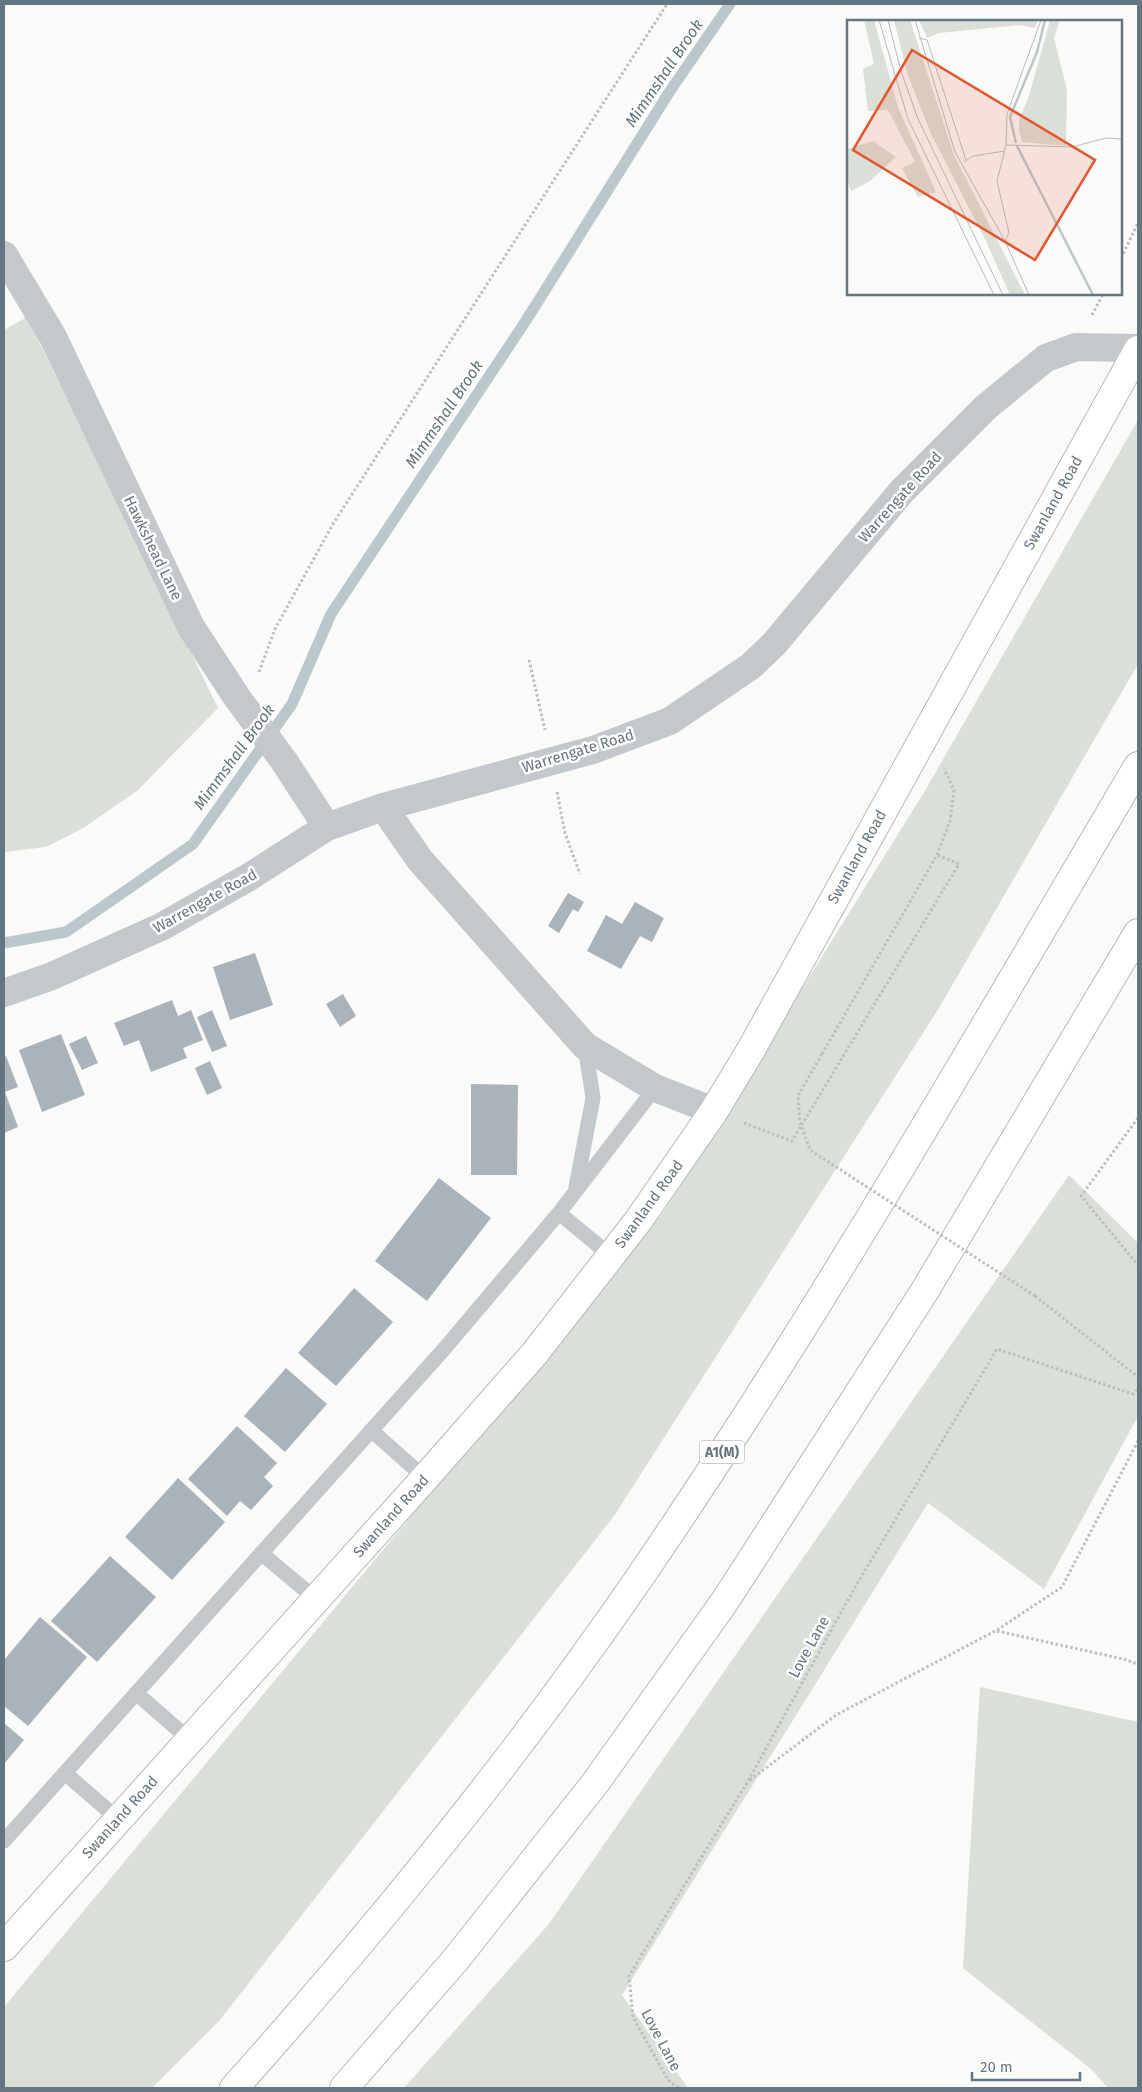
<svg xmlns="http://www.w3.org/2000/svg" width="1142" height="2092" font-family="'Fira Sans',sans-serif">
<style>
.green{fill:#dadfd7}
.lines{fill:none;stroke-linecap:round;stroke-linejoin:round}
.stream{stroke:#bbc7cb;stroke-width:11}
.building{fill:#aab3b9}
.secondary-casing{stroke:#b3babf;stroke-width:30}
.highway-casing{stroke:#b4b9bd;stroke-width:30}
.path{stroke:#bbbfc2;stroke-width:3;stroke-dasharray:2.5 2.5;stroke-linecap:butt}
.lane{stroke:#c3c8cc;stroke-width:15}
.street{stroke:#c3c8cc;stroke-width:28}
.secondary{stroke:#fff;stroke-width:28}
.highway{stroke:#fff;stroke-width:28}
.path-bridge{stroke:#bbbfc2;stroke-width:3;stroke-dasharray:2.5 2.5;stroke-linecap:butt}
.labels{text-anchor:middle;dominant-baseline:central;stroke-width:5;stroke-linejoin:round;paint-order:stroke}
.shield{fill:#fff;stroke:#939fa8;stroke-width:1}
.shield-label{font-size:14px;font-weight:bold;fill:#657683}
.street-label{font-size:15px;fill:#657683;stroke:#fff}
.water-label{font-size:16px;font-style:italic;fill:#60757c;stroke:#fff}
.inset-river{fill:none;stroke:#bbc7cb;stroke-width:2.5}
.inset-road{fill:none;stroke:#b5bdc2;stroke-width:1}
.view{fill:#e4572e;fill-opacity:0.15;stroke:#e4572e;stroke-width:2.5}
.inset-edge{fill:none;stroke:#657683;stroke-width:2.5}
</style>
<rect width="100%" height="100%" fill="#fafaf8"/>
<path class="green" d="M27 317 218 708 138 790 85 827 46 847 4 852V330Z
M1138 420V664L939 1008 614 1516 219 2021 152 2088H4V2007L664 1211 926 789Z
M1069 1175 1138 1243V1416L1044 1589 928 1503 622 1995 688 2088H404L548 1925Z
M980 1687 1138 1722V2088H1108L1091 2069 963 1968Z"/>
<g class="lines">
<path class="stream" d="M4 943 66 932 193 844 292 704 331 614 527 319 670 91 730 4"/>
</g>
<path class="building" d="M568 893 584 902 578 912 573 909 559 933 548 926Z
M635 902 664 918 652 942 640 936 621 969 587 951 606 915 622 924Z
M255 953 273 1005 230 1020 213 967Z
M343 994 356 1016 340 1027 326 1004Z
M172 1000 178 1016 191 1010 203 1040 183 1048 187 1058 151 1072 139 1040 124 1046 114 1023Z
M212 1010 227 1046 212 1052 197 1017Z
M61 1034 85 1095 42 1112 19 1050Z
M86 1036 98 1063 82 1070 69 1044Z
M6 1056 18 1087 5 1092 18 1127 4 1133V1057Z
M210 1061 222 1088 207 1095 195 1068Z
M471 1084 518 1085 517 1175H471Z
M439 1178 491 1218 427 1301 375 1261Z
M354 1288 393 1322 336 1386 298 1353Z
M286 1368 327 1404 285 1452 244 1416Z
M237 1426 277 1463 264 1477 273 1486 251 1510 240 1501 227 1516 188 1479Z
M178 1478 225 1522 172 1580 125 1537Z
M110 1556 156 1597 97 1662 51 1621Z
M40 1617 87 1657 28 1726 4 1706V1660Z
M4 1723 24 1740 4 1764Z"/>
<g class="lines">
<defs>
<path id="secondary" d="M4 1947 425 1478 535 1353 638 1221 714 1111 752 1048 1138 350"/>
<path id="highway" d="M234 2088C379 1926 517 1756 640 1577 819 1315 977 1039 1138 766
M344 2088 457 1958 596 1782 725 1601 924 1292 1138 933"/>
</defs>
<use href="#secondary" class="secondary-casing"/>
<use href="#highway" class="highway-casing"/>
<path class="path" d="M1121 258 1138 223
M1092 315 1103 294
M529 660 545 730
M259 672 275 629 333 524 667 4
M557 792 565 833 580 874
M822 1054 937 855 950 821 954 790 944 769
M1138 1118 1081 1196 1138 1265
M744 1123 792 1141 959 864 937 855
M1035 1296 1138 1377
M997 1631 1123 1659 1138 1664
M750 1780 836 1715 997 1630 1062 1587 1138 1441
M678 2088 668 2080 633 2017 629 1976 748 1781 854 1589 997 1349 1133 1394 1138 1389"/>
<path class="lane" d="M576 1187 593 1098 585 1046
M559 1213 611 1256
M371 1430 425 1478
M261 1553 316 1599
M136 1693 190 1740
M65 1773 118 1819
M4 1841 445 1348 559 1213 655 1088"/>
<path class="street" d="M4 255 53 337 191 627 238 699 284 761 327 827
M383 807 420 860 585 1046 655 1088 714 1111
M4 993 52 976 163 926 249 877 327 827 383 807 593 750 670 721 751 666 774 644 902 491 986 407 1046 358 1076 347 1138 348"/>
<use href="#secondary" class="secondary"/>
<use href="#highway" class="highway"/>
<path class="path-bridge" d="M822 1054 798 1096 800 1122 810 1150 1035 1296"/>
</g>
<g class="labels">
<rect class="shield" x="699.5" y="1440.5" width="45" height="23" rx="4"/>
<g class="shield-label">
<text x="722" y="1452">A1(M)</text>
</g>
<g class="street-label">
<text transform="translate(900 497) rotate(-48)">Warrengate Road</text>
<text transform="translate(1053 503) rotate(-61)">Swanland Road</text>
<text transform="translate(153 548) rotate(64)">Hawkshead Lane</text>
<text transform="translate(578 751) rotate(-17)">Warrengate Road</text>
<text transform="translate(857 857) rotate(-61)">Swanland Road</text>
<text transform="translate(205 901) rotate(-29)">Warrengate Road</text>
<text transform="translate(649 1204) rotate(-54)">Swanland Road</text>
<text transform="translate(391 1516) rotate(-48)">Swanland Road</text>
<text transform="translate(809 1647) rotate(-61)">Love Lane</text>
<text transform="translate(120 1817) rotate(-48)">Swanland Road</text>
<text transform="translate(661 2040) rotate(62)">Love Lane</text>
</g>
<g class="water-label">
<text transform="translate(664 73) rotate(-56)">Mimmshall Brook</text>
<text transform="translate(444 414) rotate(-56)">Mimmshall Brook</text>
<text transform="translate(234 757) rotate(-54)">Mimmshall Brook</text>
</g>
</g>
<g transform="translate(847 20)">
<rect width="275" height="275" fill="#fafaf8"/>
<path d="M17 0H27L51 87 89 172 71 177 55 148 68 142 41 90 21 91 16 49 27 44ZM47 0H63L107 135 178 275H163L139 221 84 114 60 53ZM72 0H191L188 8 173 5 92 13 80 18ZM203 0H213L207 18 220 70 219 126 175 122 172 111V100L182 76ZM26 121 49 137 23 161 4 171 0 160V129Z" fill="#dadfd7"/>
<path class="inset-river" d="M169 123 163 97 190 32 198 0M170 126 246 275"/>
<path class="inset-road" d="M32 0 61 99 147 275M41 0 54 51 71 99 156 275M68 0 108 132 158 221 182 275M72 18 80 20 119 140M159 125 225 127 259 118 275 119M117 142 126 136 158 131M158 221 162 213 150 161 159 125 160 94 194 0"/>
<path class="view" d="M65 30 248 140 188 240 6 130Z"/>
<rect width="275" height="275" class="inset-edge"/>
</g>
<rect width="1142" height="2092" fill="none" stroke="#657683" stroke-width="10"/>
<path d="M972 2072v8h108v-8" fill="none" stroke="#657683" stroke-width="2.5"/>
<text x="980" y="2072" font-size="15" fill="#657683" stroke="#ffffff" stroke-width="4" paint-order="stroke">20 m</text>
</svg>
